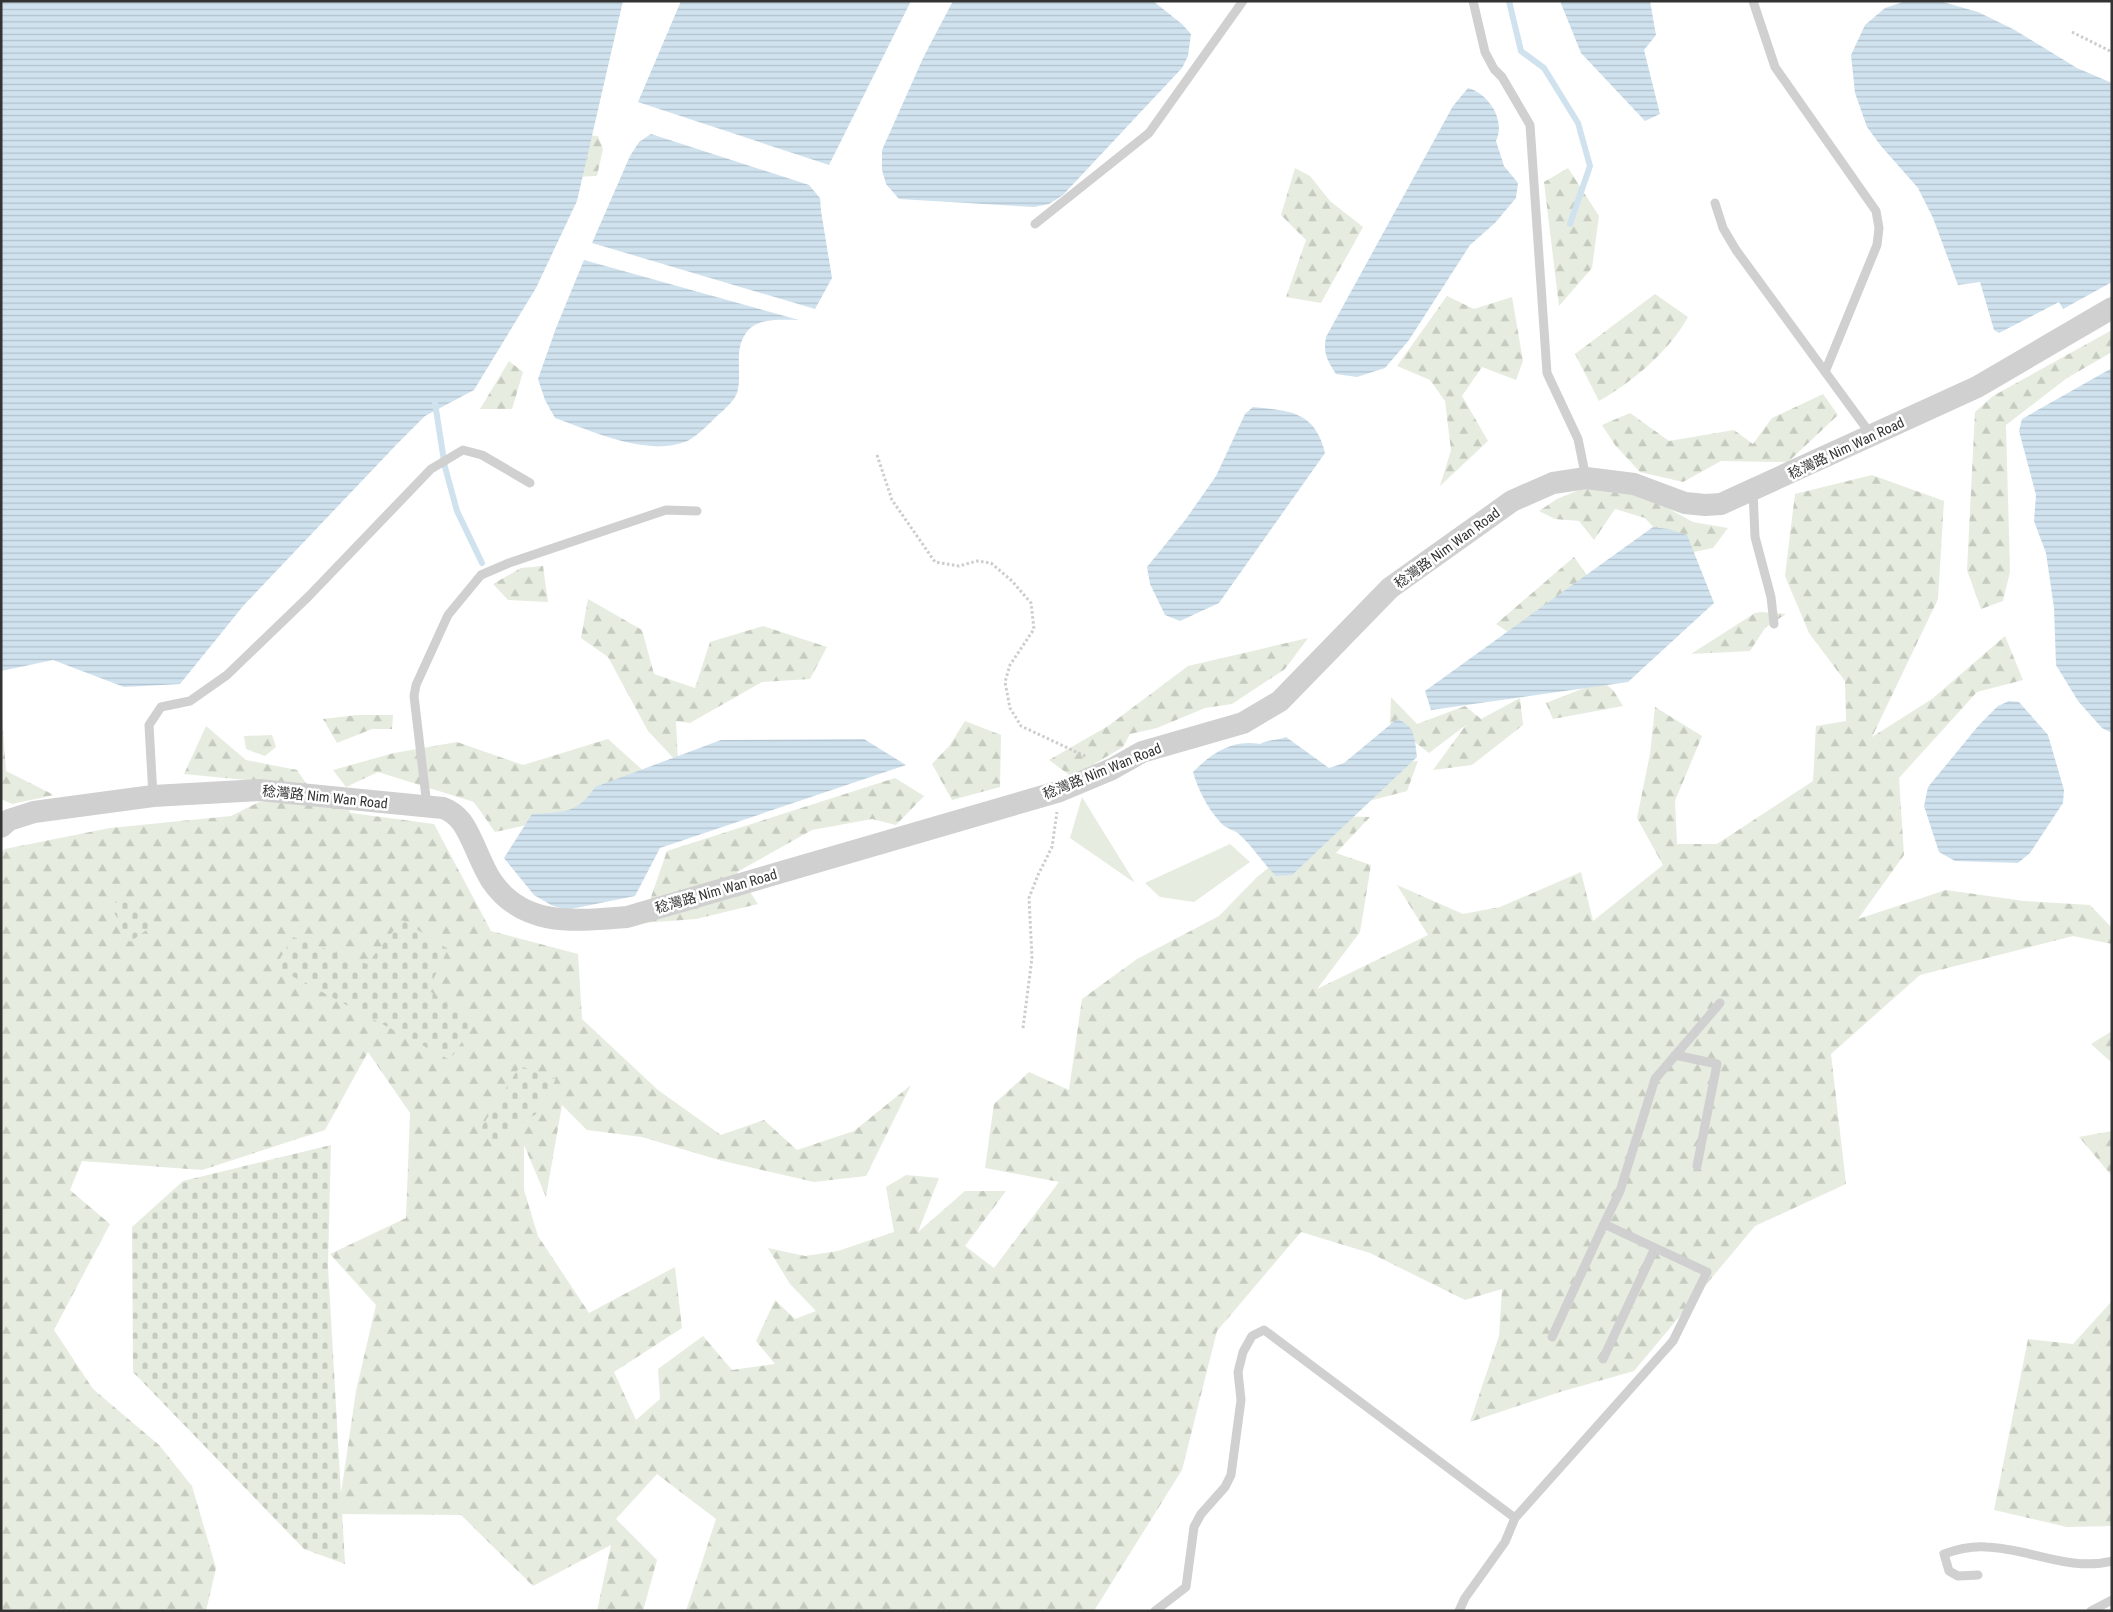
<svg xmlns="http://www.w3.org/2000/svg" width="2113" height="1612" font-family="'Roboto Condensed','Noto Sans SC',sans-serif">
<style>
.grass{fill:#e6ecdf}
.forest{fill:url(#forest-firs)}
.cemetery{fill:url(#cemetery-stones)}
.water{fill:url(#water-rules)}
.lines{fill:none;stroke-linecap:round;stroke-linejoin:round}
.stream{stroke:#cfe2ee;stroke-width:6}
.path{stroke:#cdcdcd;stroke-width:3;stroke-dasharray:2.5 2.5;stroke-linecap:butt}
.service{stroke:#d0d0d0;stroke-width:9}
.tertiary{stroke:#d0d0d0;stroke-width:22}
.labels{text-anchor:middle;dominant-baseline:central;stroke-width:5;stroke-linejoin:round;paint-order:stroke}
.street-label{font-size:14px;fill:#333;stroke:#fff}
</style>
<defs>
<pattern id="forest-firs" width="22" height="20" patternUnits="userSpaceOnUse" patternTransform="scale(1.25)"><rect width="22" height="20" fill="#e6ecdf"/><path d="M5 1l3.5 6h-7zM16 11l3.5 6h-7z" fill="#c6cbc0"/></pattern>
<pattern id="cemetery-stones" width="16" height="16" patternUnits="userSpaceOnUse" patternTransform="scale(1.25)"><rect width="16" height="16" fill="#e6ecdf"/><path d="M2 7V4a2 2 0 0 1 4 0v3zM10 15v-3a2 2 0 0 1 4 0v3z" fill="#c6cbc0"/></pattern>
<pattern id="water-rules" width="6" height="5" patternUnits="userSpaceOnUse" patternTransform="scale(1.25)"><rect width="6" height="5" fill="#cfe2ee"/><path d="M0 2.5h6" fill="none" stroke="#b2c2cd"/></pattern>
</defs>
<rect width="100%" height="100%" fill="#fff"/>
<path class="grass" d="M1082 797 1135 883 1070 838Z
M1230 844 1250 862 1194 902 1160 897 1145 883Z"/>
<path class="forest" d="M586 135 598 136 603 149 597 176 571 177Z
M1295 168 1310 176 1330 201 1363 227 1321 303 1286 297 1306 240 1281 215Z
M1568 168 1599 216 1592 268 1559 306 1544 182Z
M1655 294 1688 317C1669 351 1634 381 1599 401L1575 354Z
M1447 296 1474 309 1512 297 1523 361 1516 380 1482 367 1462 396 1488 441 1440 486 1451 450 1445 401 1430 380 1397 366Z
M2112 330V352L2067 378 2006 425 2010 572 2003 601 1981 609 1967 570 1975 412 1993 396Z
M509 361 523 372 512 409H480Z
M1823 394 1838 415 1788 462 1721 461 1683 482 1640 472 1615 445 1602 425 1630 413 1669 441 1734 430 1753 444 1772 418Z
M1872 475 1944 501 1938 599 1872 737 1932 699 2005 636 2023 680 1977 692 1899 778 1904 855 1858 919 1946 890 2024 901 2090 905 2112 928V944L2073 936 1920 975 1831 1054 1846 1184 1755 1226 1634 1371 1560 1392 1470 1422 1499 1336 1502 1289 1465 1300 1370 1253 1301 1232 1217 1331 1182 1470 1094 1611H686L716 1519 657 1474 616 1519 657 1560 643 1611H597L611 1545 533 1586 461 1515 338 1514 356 1391 376 1305 330 1254 406 1218 410 1113 368 1052 325 1130 202 1170 82 1161 70 1190 110 1224 54 1330 93 1389 159 1445 192 1486 216 1568 206 1611H1V853L5 849 110 828 231 816 259 802 335 792 351 813 434 824 491 931 578 954 582 1019 658 1090 721 1135 764 1120 797 1150 854 1131 911 1085 866 1176 814 1182 719 1160 642 1137 587 1130 562 1105 546 1197 524 1145V1190L538 1236 589 1313 675 1267 682 1328 614 1372 636 1420 660 1399 658 1369 703 1336 732 1370 775 1364 756 1341 775 1300 795 1319 816 1311 790 1284 768 1248 805 1256 838 1251 894 1232 886 1187 906 1175 939 1178 918 1232 965 1191H1006L965 1246 994 1268 1059 1182 985 1168 994 1104 1029 1072 1069 1090 1082 999 1137 959 1219 916 1257 877 1333 816 1370 817 1336 853 1371 865 1360 932 1317 989 1428 935 1397 885 1463 914 1500 907 1581 872 1593 921 1663 865 1637 818 1650 754 1655 707 1702 736 1675 801 1677 844H1717L1813 781 1816 726 1846 721 1845 681 1809 633 1785 576 1795 494Z
M1611 477 1693 522 1728 528 1713 548 1679 555 1645 518 1615 509 1594 540 1579 521 1555 519 1539 511 1557 499Z
M1574 557 1589 578 1511 634 1496 624Z
M543 566 548 602 508 600 493 584 521 568Z
M588 599 642 630 654 674 695 688 710 642 763 626 827 647 810 679 762 682 690 723 676 721 678 763 648 731 608 657 581 638Z
M1761 612 1786 614 1765 628 1750 651 1691 654 1755 613Z
M1308 638 1285 669 1232 704 1205 708 1157 728 1130 734 1123 747 1072 777 1049 760 1108 726 1188 666Z
M1602 681 1613 690 1623 706 1553 719 1546 703Z
M1391 697 1417 724 1465 706 1481 719 1520 698 1523 725 1472 765 1433 770 1466 725 1429 753 1390 723Z
M1 701 6 771 54 795 12 804 1 799Z
M357 715H393L392 729H372L337 743 323 719Z
M965 721 1001 735 1000 787 952 800 932 764 950 745Z
M206 726 246 760 297 770 308 786 184 774Z
M272 735 276 747 265 756 246 749 244 736Z
M608 739 648 775 595 810 495 832 474 802 378 772 346 787 333 770 394 753 457 742 523 765Z
M1418 761 1407 791 1365 802 1363 764Z
M895 778 924 796 896 825 872 819 812 830 737 872 758 904 696 919 642 923 667 851Z
M2112 1031V1063L2091 1044Z
M2112 1131V1176L2079 1137Z
M2112 1301V1526L2067 1527 1994 1510 2028 1339 2073 1344Z"/>
<path class="cemetery" d="M131 902 156 923 130 942 109 903Z
M402 920 448 949 428 990 475 1022 450 1060 275 967 293 937 367 964Z
M520 1066 556 1079 536 1114 494 1144 479 1131Z
M331 1145 328 1266 345 1564 304 1549 133 1372 132 1227 183 1181Z"/>
<path class="water" d="M1 1H623L577 201 536 288 474 390 425 416 398 443 244 605 180 684 124 687 53 660 1 671Z
M681 1H911L829 165 638 102Z
M953 1H1153L1182 24 1191 34 1188 56 1182 68 1063 195 1049 204 1034 207 899 199 886 184 882 170V150L924 56Z
M1560 1H1650L1656 35 1644 50 1660 114 1645 121 1581 53Z
M1906 1 1943 2 1978 12 2013 29 2077 68 2112 83V282L2063 309 2059 302 1999 333 1994 330 1980 282 1958 285 1933 218 1918 188 1881 146 1867 127 1855 93 1851 55 1865 25 1885 8Z
M1468 88C1489 94 1506 120 1496 141L1504 166 1518 183 1516 198 1495 223 1470 245 1409 340 1385 368 1357 377 1336 374C1327 360 1323 353 1326 337L1453 106Z
M651 134 809 185 820 198 821 211 832 278 815 309 592 243 630 156 639 142Z
M584 260 799 320C781 320 757 317 746 333 733 351 743 373 737 393 734 402 722 411 715 418 707 426 695 438 685 442 645 456 592 431 555 418L545 400 538 379 556 328Z
M2112 368V733L2102 728 2078 701 2056 665 2054 608 2046 553 2034 521 2036 495 2019 431 2022 419Z
M1253 407C1290 411 1315 411 1325 453L1219 603 1180 621 1165 615 1150 584 1147 567 1186 519 1216 476 1245 414Z
M1653 527 1668 529 1687 535 1714 603 1628 682 1431 710 1425 691Z
M2009 701 2019 702 2048 735 2064 790 2063 803 2030 853 2018 863 1955 861 1939 852 1924 806 1928 787 1979 725 1998 706Z
M1397 719C1415 726 1415 740 1417 757L1292 875 1276 876C1263 863 1253 847 1240 835 1235 830 1226 829 1221 823 1208 809 1198 790 1193 772 1212 753 1232 739 1260 744 1269 739 1276 741 1286 737L1329 768 1344 763Z
M864 739 906 765 660 848 635 896 566 910 551 905 534 895 504 858 532 814C561 813 579 813 595 787L721 740Z"/>
<g class="lines">
<path class="stream" d="M1509 1 1521 51 1544 68 1578 123 1590 166 1570 224
M435 403 445 467 457 511 482 563"/>
<path class="path" d="M2072 32 2112 52
M877 455 892 500 935 562 959 566 977 561 991 563 1012 581 1031 603 1034 629 1010 665 1005 682 1010 708 1021 726 1087 757
M1023 1028 1032 958 1029 898 1038 875 1052 847 1057 812"/>
<path class="service" d="M1473 1 1485 52 1494 69 1502 77 1530 125 1547 373 1578 439 1586 478
M1753 1 1775 67 1876 211 1879 228 1877 245 1825 372
M1715 203 1723 228 1736 250 1872 436
M1035 224 1149 133 1243 1
M1753 491 1755 537 1771 597 1774 624
M153 796 149 725 161 707 190 701 227 675 309 596 431 469 463 450 482 455 530 483
M427 806 414 696 416 685 448 615 481 575 509 563 666 510 697 511
M1675 1055 1717 1064 1697 1166
M1604 1224 1620 1191 1655 1079 1720 1003
M1603 1359 1655 1248
M1978 1575 1958 1576 1949 1571 1944 1554C1958 1549 1971 1546 1986 1547 2028 1548 2069 1572 2112 1561
M1155 1611 1186 1587 1194 1527 1201 1514 1225 1487 1231 1475 1241 1400 1238 1372 1243 1352 1252 1336 1264 1330 1515 1518
M1459 1611 1465 1598 1505 1542 1515 1518 1673 1341 1707 1272 1604 1224 1552 1337
M2091 1611 2112 1600"/>
<path class="tertiary" d="M1 827 9 820 34 812 153 796 259 790 443 808C461 815 466 828 474 845 479 856 484 869 491 880 523 928 576 921 627 917L1057 792 1112 769 1142 752 1243 723 1280 701 1390 588 1512 501 1553 483 1586 478 1634 484 1685 503 1705 505 1721 504 1977 387 2112 308"/>
</g>
<g class="labels">
<g class="street-label">
<text transform="translate(1846 448) rotate(-25)">稔灣路 Nim Wan Road</text>
<text transform="translate(1447 548) rotate(-36)">稔灣路 Nim Wan Road</text>
<text transform="translate(1102 771) rotate(-22)">稔灣路 Nim Wan Road</text>
<text transform="translate(325 797) rotate(6)">稔灣路 Nim Wan Road</text>
<text transform="translate(716 891) rotate(-16)">稔灣路 Nim Wan Road</text>
</g>
</g>
<rect width="2113" height="1612" fill="none" stroke="#333333" stroke-width="5"/>
</svg>
